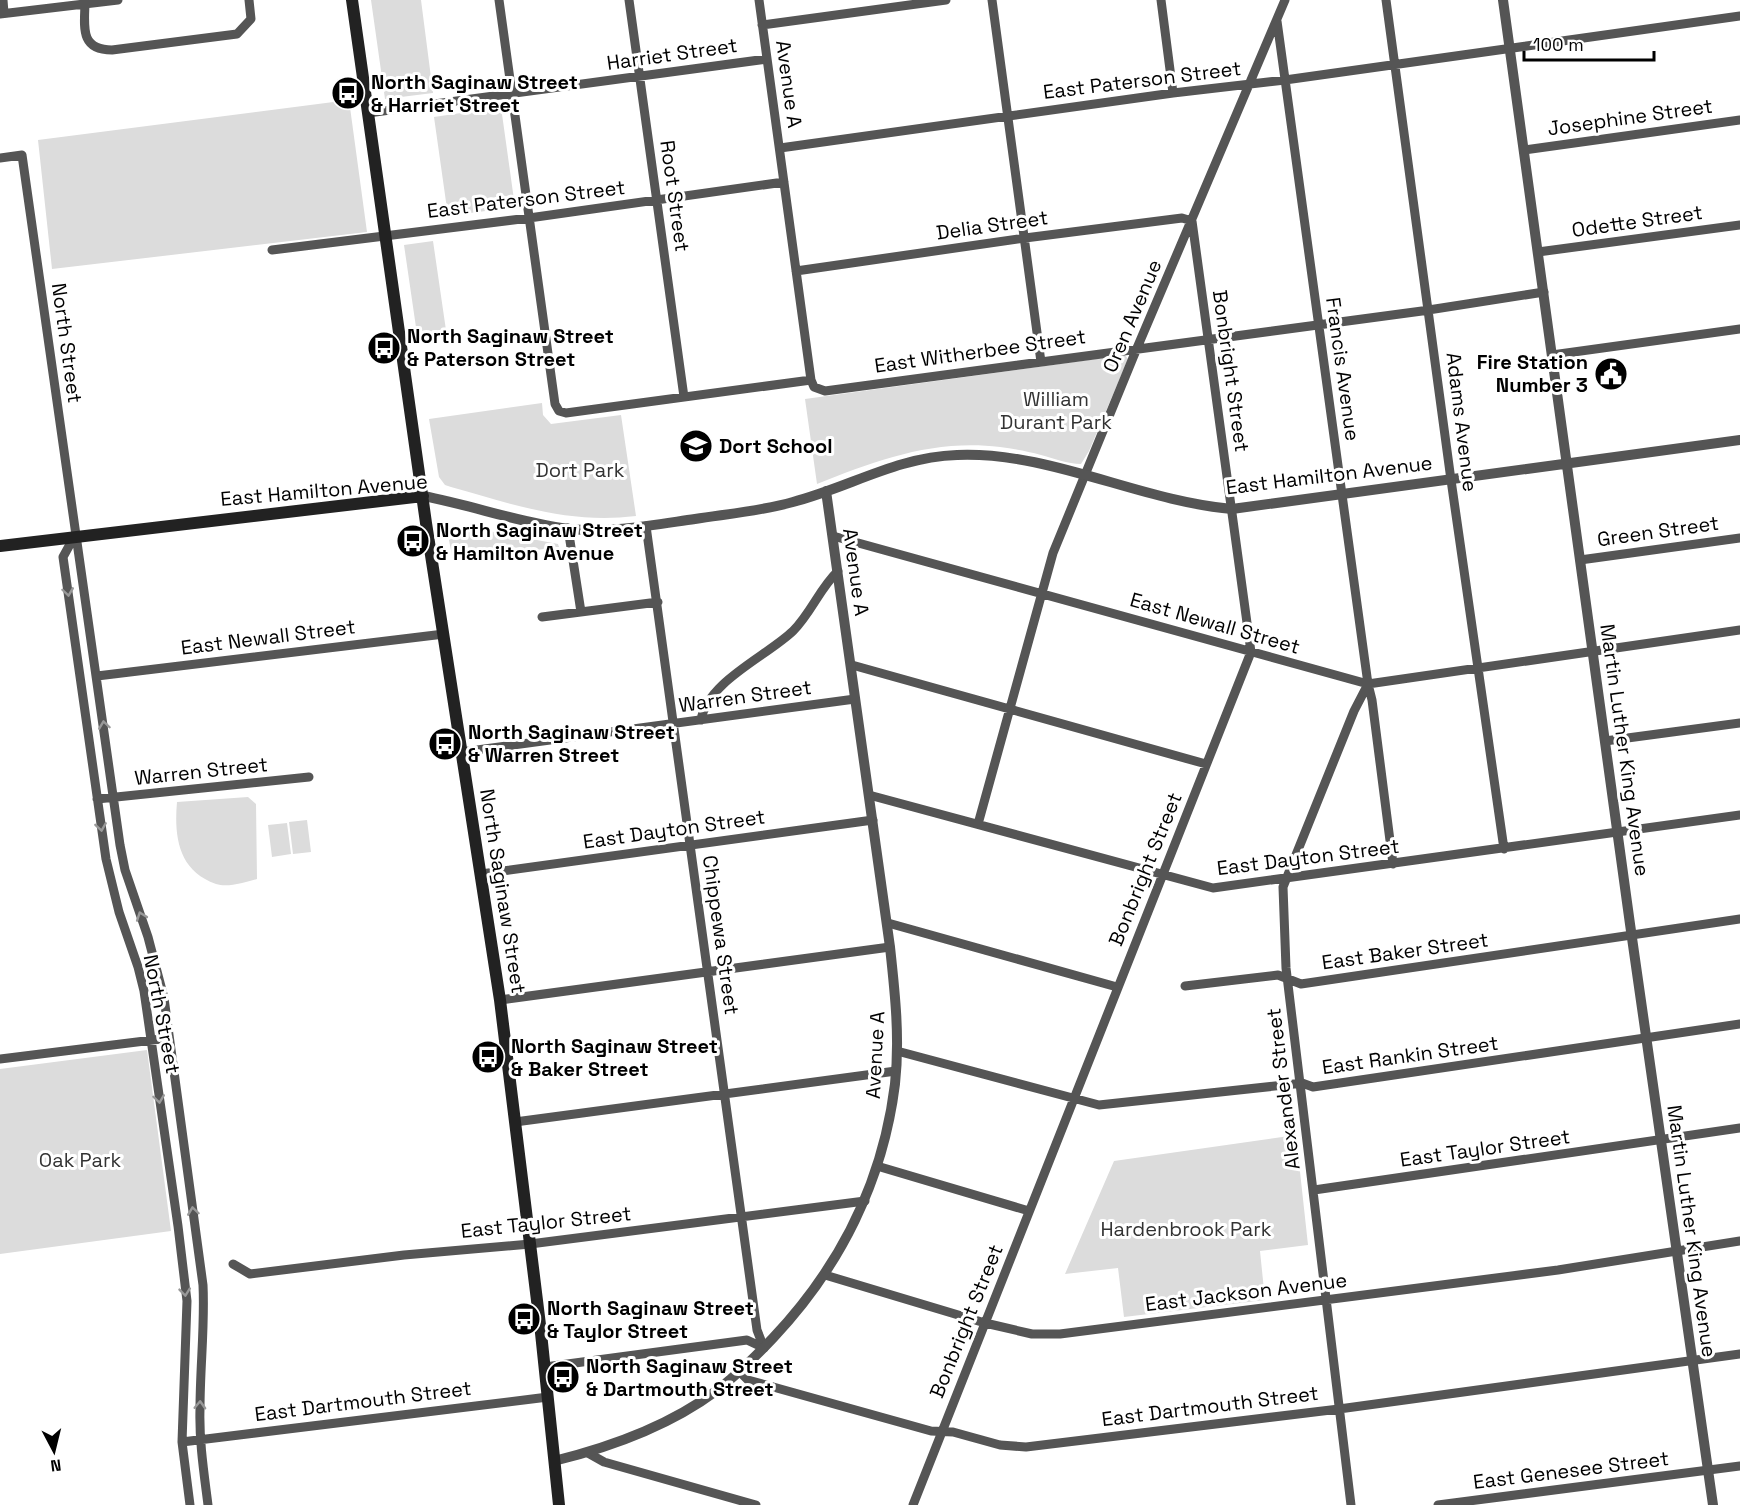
<svg xmlns="http://www.w3.org/2000/svg" width="1740" height="1505" font-family="'Space Grotesk',sans-serif">
<style>
.green{fill:#dcdcdc}
.lines{fill:none;stroke-linecap:round;stroke-linejoin:round}
.minor{stroke:#555;stroke-width:9}
.tertiary{stroke:#555;stroke-width:10}
.secondary{stroke:#222;stroke-width:12}
.oneway{stroke:#999}
.labels{text-anchor:middle;dominant-baseline:central;stroke-width:6;stroke-linejoin:round;paint-order:stroke}
.street-label{font-size:20px;fill:#000;stroke:#fff}
.poi-label{font-size:20px;font-weight:bold;fill:#000;stroke:#fff;text-anchor:start}
.park-label{font-size:20px;fill:#333;stroke:#fff}
</style>
<rect width="100%" height="100%" fill="#fff"/>
<path class="green" d="M371 0H421L433 93 385 99Z
M349 100 367 232 52 269 38 140Z
M501 107 515 207 448 216 434 117Z
M433 241 447 337 418 341 404 245Z
M1125 355 1128 359 1089 451 1081 464C1068 464 1053 458 1041 455 1027 451 1014 449 1000 447 934 439 877 460 817 484L805 399Z
M542 403 543 415 551 424 621 415 636 516C568 524 515 505 451 487L445 485 439 477 429 419Z
M457 525 558 544 559 547 453 561 448 535 451 526Z
M248 797 256 804 257 879C245 882 228 888 216 884 178 871 174 836 177 802Z
M307 820 311 852 293 854 289 822Z
M287 823 291 854 272 857 268 825Z
M147 1050 171 1231 0 1254V1069Z
M1296 1135 1308 1245 1260 1251 1265 1300 1124 1317 1118 1268 1065 1274 1114 1161Z"/>
<g class="lines">
<path class="minor" d="M3 0 4 13
M499 0 555 404 559 411 566 413 811 380
M629 0 684 397
M759 0 811 380 814 387 825 391 1422 311 1544 292
M992 0 1041 362
M1161 0 1173 93
M1386 0 1451 480 1504 849
M85 4C84 29 81 50 112 50L237 34 251 19 249 0
M0 14 118 0
M1277 21 1368 684 1372 700 1393 864
M762 25 946 0
M368 113 767 59
M780 148 1173 93 1285 80 1740 16
M1524 150 1740 120
M0 158 22 155C54 385 87 615 120 845L125 870 148 937 164 998 203 1285C205 1326 200 1367 200 1409 199 1441 204 1473 208 1505
M272 250 529 218 784 182
M1538 252 1740 225
M796 271 1025 238 1182 218 1192 221 1251 652 913 1505
M1552 355 1740 329
M646 526 757 1330 764 1348
M568 528 581 612
M833 536 1368 684 1740 630
M74 537 63 557 106 859 119 912 138 967 144 991 178 1226 187 1301 182 1442 190 1505
M1580 560 1740 538
M542 617 658 602
M852 665 1206 764
M97 676 444 634
M701 720C707 682 767 656 793 631 811 613 820 588 838 571
M1605 741 1740 723
M462 752 855 699
M869 795 1213 888 1740 815
M97 799 309 777
M978 824 1053 553 1137 348 1285 0
M481 874 873 820
M888 923 1117 987
M1185 986 1278 975 1301 984 1740 919
M500 1000 890 947
M897 1051 1099 1105 1294 1084 1302 1083 1313 1087 1740 1024
M0 1059 169 1038
M515 1122 896 1071
M877 1166 1029 1211
M1314 1190 1740 1128
M233 1264 250 1274 404 1255 530 1244 865 1201
M825 1275 985 1323 1032 1334H1060L1558 1270 1740 1241
M545 1367 747 1340 764 1348
M740 1372 748 1380 931 1431 953 1432 1000 1445 1026 1447 1339 1409 1740 1354
M182 1442 548 1397
M588 1453 604 1462 756 1505
M1351 1505 1286 968 1283 887 1354 711 1368 684
M1438 1505 1740 1466"/>
<path class="tertiary" d="M1503 0 1630 924 1713 1505
M423 496C472 505 519 523 569 529 611 533 653 525 695 519 727 514 761 511 793 502 850 487 897 457 957 455 1050 451 1139 501 1232 509L1740 440
M554 1461C611 1447 669 1426 716 1391 737 1375 755 1357 773 1338 840 1267 883 1181 895 1084 900 1038 895 993 890 947L826 491"/>
<path class="secondary" d="M352 0 426 523 500 1000 541 1333 559 1505
M0 546 423 496"/>
</g>
<defs><path id="oneway-chevron" d="M-2-3.5L2.5 0L-2 3.5" fill="none" stroke-width="1.6" stroke-linecap="round" stroke-linejoin="round" transform="scale(1.5)"/></defs>
<g class="oneway">
<use href="#oneway-chevron" transform="translate(68 592) rotate(82)"/>
<use href="#oneway-chevron" transform="translate(104 725) rotate(-98)"/>
<use href="#oneway-chevron" transform="translate(101 827) rotate(81)"/>
<use href="#oneway-chevron" transform="translate(141 916) rotate(-110)"/>
<use href="#oneway-chevron" transform="translate(159 1099) rotate(82)"/>
<use href="#oneway-chevron" transform="translate(193 1211) rotate(-98)"/>
<use href="#oneway-chevron" transform="translate(185 1292) rotate(84)"/>
<use href="#oneway-chevron" transform="translate(200 1405) rotate(-88)"/>
</g>
<defs>
<symbol id="bus-disc" viewBox="-11 -11 22 22"><circle r="9.5" fill="#000" stroke="#fff"/><path d="M-5-6H5V4H4V6H2V4H-2V6H-4V4H-5ZM-3.5-4V0h7V-4ZM-3.5 1.2v1.5H-2V1.2ZM2 1.2v1.5H3.5V1.2Z" fill="#fff"/></symbol>
<symbol id="civic-disc" viewBox="-11 -11 22 22"><circle r="9.5" fill="#000" stroke="#fff"/><path d="M-.6-6.5H3V-4.5H.6V-3L4-1V1h2V6H-6V1h2V-1L-.6-3ZM-1.2 2.5V6h2.4V2.5Z" fill="#fff"/></symbol>
<symbol id="school-disc" viewBox="-11 -11 22 22"><circle r="9.5" fill="#000" stroke="#fff"/><path d="M0-5L7-2L0 1L-7-2ZM-4 1L0 2.5L4 1V4Q0 6-4 4Z" fill="#fff"/></symbol>
</defs>
<g fill-rule="evenodd">
<use href="#bus-disc" x="329" y="74" width="38" height="38"/>
<use href="#bus-disc" x="365" y="329" width="38" height="38"/>
<use href="#civic-disc" x="1592" y="355" width="38" height="38"/>
<use href="#school-disc" x="677" y="427" width="38" height="38"/>
<use href="#bus-disc" x="394" y="522" width="38" height="38"/>
<use href="#bus-disc" x="426" y="725" width="38" height="38"/>
<use href="#bus-disc" x="469" y="1038" width="38" height="38"/>
<use href="#bus-disc" x="505" y="1300" width="38" height="38"/>
<use href="#bus-disc" x="544" y="1358" width="38" height="38"/>
</g>
<g class="labels">
<g class="street-label">
<text transform="translate(672 54) rotate(-8)">Harriet Street</text>
<text transform="translate(1142 80) rotate(-7)">East Paterson Street</text>
<text transform="translate(789 84) rotate(82)">Avenue A</text>
<text transform="translate(1630 117) rotate(-8)">Josephine Street</text>
<text transform="translate(675 196) rotate(82)">Root Street</text>
<text transform="translate(526 199) rotate(-7)">East Paterson Street</text>
<text transform="translate(1637 221) rotate(-8)">Odette Street</text>
<text transform="translate(992 225) rotate(-8)">Delia Street</text>
<text transform="translate(1132 316) rotate(-67)">Oren Avenue</text>
<text transform="translate(67 343) rotate(82)">North Street</text>
<text transform="translate(980 351) rotate(-8)">East Witherbee Street</text>
<text transform="translate(1343 369) rotate(82)">Francis Avenue</text>
<text transform="translate(1231 371) rotate(82)">Bonbright Street</text>
<text transform="translate(1462 422) rotate(83)">Adams Avenue</text>
<text transform="translate(1329 475) rotate(-7)">East Hamilton Avenue</text>
<text transform="translate(324 490) rotate(-5)">East Hamilton Avenue</text>
<text transform="translate(1658 531) rotate(-8)">Green Street</text>
<text transform="translate(856 572) rotate(82)">Avenue A</text>
<text transform="translate(1215 623) rotate(16)">East Newall Street</text>
<text transform="translate(268 637) rotate(-7)">East Newall Street</text>
<text transform="translate(745 696) rotate(-8)">Warren Street</text>
<text transform="translate(1625 750) rotate(82)">Martin Luther King Avenue</text>
<text transform="translate(201 771) rotate(-6)">Warren Street</text>
<text transform="translate(674 829) rotate(-8)">East Dayton Street</text>
<text transform="translate(1308 857) rotate(-7)">East Dayton Street</text>
<text transform="translate(1145 869) rotate(-68)">Bonbright Street</text>
<text transform="translate(503 891) rotate(81)">North Saginaw Street</text>
<text transform="translate(721 935) rotate(82)">Chippewa Street</text>
<text transform="translate(1405 951) rotate(-8)">East Baker Street</text>
<text transform="translate(162 1014) rotate(79)">North Street</text>
<text transform="translate(875 1055) rotate(-87)">Avenue A</text>
<text transform="translate(1410 1055) rotate(-8)">East Rankin Street</text>
<text transform="translate(1283 1089) rotate(-97)">Alexander Street</text>
<text transform="translate(1485 1148) rotate(-8)">East Taylor Street</text>
<text transform="translate(546 1222) rotate(-6)">East Taylor Street</text>
<text transform="translate(1692 1231) rotate(82)">Martin Luther King Avenue</text>
<text transform="translate(1246 1292) rotate(-7)">East Jackson Avenue</text>
<text transform="translate(966 1321) rotate(-68)">Bonbright Street</text>
<text transform="translate(363 1401) rotate(-7)">East Dartmouth Street</text>
<text transform="translate(1210 1406) rotate(-7)">East Dartmouth Street</text>
<text transform="translate(1571 1470) rotate(-7)">East Genesee Street</text>
</g>
<g class="poi-label">
<text x="371" y="82">North Saginaw Street<tspan x="371" dy="23">&amp; Harriet Street</tspan></text>
<text x="407" y="336">North Saginaw Street<tspan x="407" dy="23">&amp; Paterson Street</tspan></text>
<text x="1588" y="362" text-anchor="end">Fire Station<tspan x="1588" dy="23">Number 3</tspan></text>
<text x="719" y="446">Dort School</text>
<text x="436" y="530">North Saginaw Street<tspan x="436" dy="23">&amp; Hamilton Avenue</tspan></text>
<text x="468" y="732">North Saginaw Street<tspan x="468" dy="23">&amp; Warren Street</tspan></text>
<text x="511" y="1046">North Saginaw Street<tspan x="511" dy="23">&amp; Baker Street</tspan></text>
<text x="547" y="1308">North Saginaw Street<tspan x="547" dy="23">&amp; Taylor Street</tspan></text>
<text x="586" y="1366">North Saginaw Street<tspan x="586" dy="23">&amp; Dartmouth Street</tspan></text>
</g>
<g class="park-label">
<text x="1056" y="399">William<tspan x="1056" dy="23">Durant Park</tspan></text>
<text x="580" y="470">Dort Park</text>
<text x="80" y="1160">Oak Park</text>
<text x="1186" y="1229">Hardenbrook Park</text>
</g>
</g>
<g transform="translate(54 1451) rotate(173)" stroke="#ffffff" stroke-width="4.5" paint-order="stroke">
<path d="M0-4.5L10 22L0 15L-10 22Z" fill="#000000"/>
<text y="-9" font-size="16" font-weight="bold" text-anchor="middle" fill="#000000">N</text>
</g>
<path d="M1524 51v9h130v-9" fill="none" stroke="#000000" stroke-width="3"/>
<text x="1533" y="51" font-size="18" fill="#000000" stroke="#ffffff" stroke-width="4.5" paint-order="stroke">100 m</text>
</svg>
